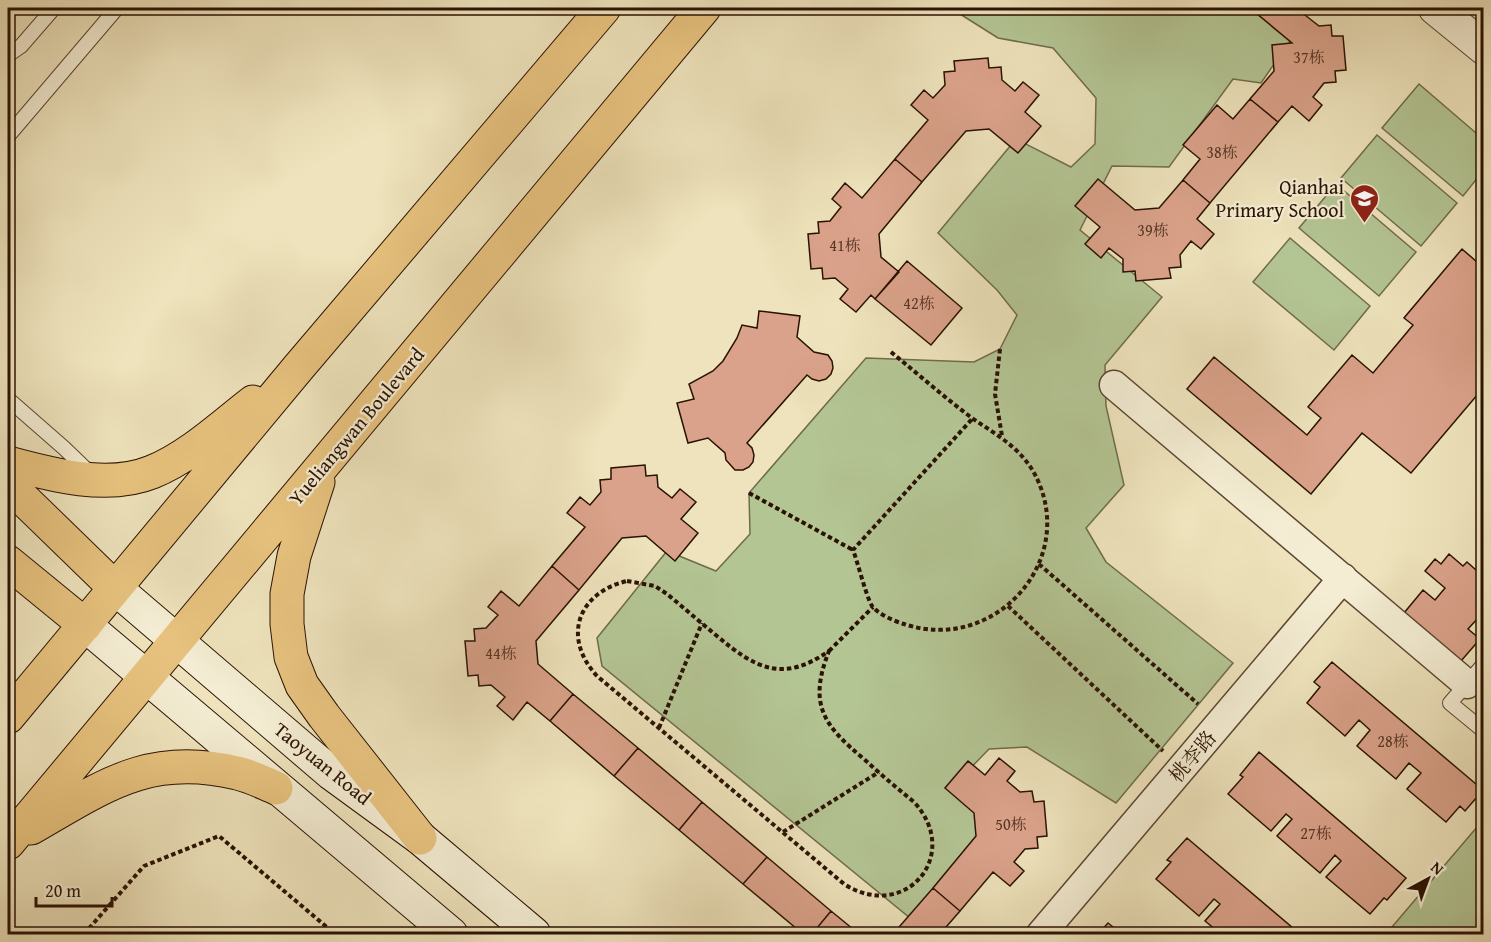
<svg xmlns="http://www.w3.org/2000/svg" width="1491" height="942" font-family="'Gentium Book Plus','Noto Serif SC',serif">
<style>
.green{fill:#b4c594;stroke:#6f6c4c;stroke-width:1.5}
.building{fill:#daa28a;stroke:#2a1203;stroke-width:1.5}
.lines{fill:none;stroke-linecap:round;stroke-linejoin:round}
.service-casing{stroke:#5b4631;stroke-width:16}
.minor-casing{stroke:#5b4631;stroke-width:31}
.tertiary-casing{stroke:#5b4631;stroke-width:35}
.secondary-casing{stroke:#2a1203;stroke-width:35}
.primary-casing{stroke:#2a1203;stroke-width:35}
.path{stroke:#2a1203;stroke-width:4;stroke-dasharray:4.5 3;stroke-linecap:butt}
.service{stroke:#f4edd3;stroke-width:14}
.minor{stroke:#f4edd3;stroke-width:28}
.tertiary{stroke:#f4edd3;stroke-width:33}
.secondary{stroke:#f4edd3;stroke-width:33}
.primary{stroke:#e7c27e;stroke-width:33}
.labels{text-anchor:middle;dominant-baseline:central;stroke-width:4.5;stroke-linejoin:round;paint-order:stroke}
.number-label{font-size:16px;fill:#563625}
.poi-label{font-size:20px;fill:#2a1203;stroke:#f4edd3;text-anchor:end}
.street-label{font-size:20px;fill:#2a1203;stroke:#f4edd3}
</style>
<rect width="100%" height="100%" fill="#eee3bc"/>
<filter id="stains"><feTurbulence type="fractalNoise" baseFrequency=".00333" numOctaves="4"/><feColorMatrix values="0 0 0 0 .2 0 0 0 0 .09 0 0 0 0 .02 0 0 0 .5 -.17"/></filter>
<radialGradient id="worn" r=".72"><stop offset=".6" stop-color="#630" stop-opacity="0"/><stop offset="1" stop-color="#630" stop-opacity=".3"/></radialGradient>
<path class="green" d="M966 8H1250L1290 41 1261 83 1233 79 1169 167 1112 166 1080 230 1162 297 1105 365 1106 406 1124 485 1086 528 1106 562 1233 663 1116 803 1027 747 989 749 958 781 999 830 910 918 602 666 597 638 667 551 716 571 750 534 749 493 866 358 974 362 1000 349 1017 315 997 290 938 233 1016 139 1071 167 1095 144 1096 98 1053 48 998 38 960 14Z
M1419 84 1483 139V171L1463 196 1382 128Z
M1377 135 1457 203 1421 246 1341 178Z
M1336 184 1416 252 1379 296 1299 228Z
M1290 238 1370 306 1334 350 1253 282Z
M1483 820V934H1386Z"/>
<path class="building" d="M1250 8H1311L1305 15 1319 26 1331 25 1332 36H1343L1346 70 1335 71 1336 82 1324 83 1313 97 1322 105 1309 121 1292 106 1278 122 1250 99 1274 71 1272 45 1292 43Z
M988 58 989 68 1001 67 1002 80 1015 91 1023 82 1039 95 1025 112 1041 126 1018 153 989 129 966 131 922 182 895 159 928 120 911 105 924 90 933 98 945 85 944 72 955 71 954 61Z
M1250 99 1278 122 1210 203 1183 180 1200 159 1183 145 1217 105 1233 119Z
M895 159 922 182 879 234 881 257 899 272 875 299 871 295 856 312 840 299 848 289 835 278 823 279 822 268 811 269 808 234 819 233 818 222 830 221 841 207 832 199 845 183 862 198Z
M1098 179 1135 210 1159 208 1183 180 1210 203 1197 219 1214 234 1201 249 1191 241 1180 255 1181 267 1169 268 1171 278 1136 281 1135 271 1123 272V259L1109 248 1101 258 1085 244 1100 227 1075 206Z
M1462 249 1484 268V387L1411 473 1362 433 1311 494 1187 389 1214 357 1307 435 1321 418 1308 407 1352 355 1373 373 1413 325 1404 318Z
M907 261 962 308 931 345 875 299Z
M759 311 800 316 797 337 814 352 828 355 832 361 833 368 831 374 826 379 819 381 812 379 807 375 747 443 752 448 754 455 753 462 749 467 743 470H735L726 460 725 453 708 438 688 443 677 403 694 399 689 384 713 371 723 361 737 338 742 325 757 328Z
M645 465 646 476 657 475 658 487 672 498 680 489 696 502 681 519 698 533 675 561 646 536 622 538 579 590 552 566 585 527 567 513 580 497 590 505 601 492 600 480 611 479V468Z
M1449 554 1463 566 1467 562 1484 577V621L1479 617 1468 629 1480 639 1461 661 1404 613 1423 590 1435 600 1445 588 1425 571 1435 559 1441 564Z
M552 566 579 590 536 641 538 664 573 694 550 721 527 702 513 720 497 706 505 697 491 685 479 686 478 675 468 676 465 641H475L474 629 486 628 498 615 488 607 501 591 519 606Z
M1332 662 1483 790 1465 811 1460 806 1446 822 1407 789 1421 773 1409 763 1396 779 1357 746 1370 730 1359 720 1345 736 1307 703 1320 687 1314 682Z
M1484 679V701L1473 692Z
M573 694 638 748 614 776 550 721Z
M638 748 702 802 679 830 614 776Z
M1259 752 1406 878 1387 900 1384 898 1370 914 1326 877 1341 861 1335 855 1320 873 1277 836 1292 819 1286 814 1271 831 1228 794 1243 777 1240 775Z
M999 758 1015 771 1007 781 1020 792 1032 791 1034 802 1044 801 1047 836 1037 837 1038 848 1025 849 1014 862 1024 871 1010 886 993 872 960 911 933 888 976 836 974 813 945 788 968 761 985 775Z
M702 802 767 857 743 884 679 830Z
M1187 838 1300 934H1221L1205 921 1220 904 1214 899 1199 916 1156 879 1171 862 1167 860Z
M767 857 831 911 812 934H803L743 884Z
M933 888 960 911 940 934H893Z
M831 911 859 934H812Z
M1108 923 1122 934H1098Z"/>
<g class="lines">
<defs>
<path id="service" d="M8 55 21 46 54 8
M8 136 117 8
M8 399 64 448 92 475
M1484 664 1450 703 1484 731"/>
<path id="minor" d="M1114 385 1467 684
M1041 934 1343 578"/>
<path id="tertiary" d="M1435 8 1484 48"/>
<path id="secondary" d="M115 588 331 773 420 838 534 934
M85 625 451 934"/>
<path id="primary" d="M8 463C52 475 108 490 152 472 189 457 222 426 253 402
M318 482 294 556 287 594V624L291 657 302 685 324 716 420 838
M8 484 115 588
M8 562 85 625
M8 717 298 368 604 8
M31 828C104 786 149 752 237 773 251 776 264 783 276 788
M8 843 704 8"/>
</defs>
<use href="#service" class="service-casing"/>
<use href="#minor" class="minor-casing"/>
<use href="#tertiary" class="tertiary-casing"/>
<use href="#secondary" class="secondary-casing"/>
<use href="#primary" class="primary-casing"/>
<path class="path" d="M1000 349 995 394 1002 436
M891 352C918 374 944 397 972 418 995 434 1018 446 1033 471 1082 557 996 655 904 624 894 621 878 614 872 606 866 596 858 563 853 550L973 418
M749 493 853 550
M1039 564 1198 704
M627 581 655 586 667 594C684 608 700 622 717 636 756 669 783 683 829 651 808 704 823 725 864 759 880 774 897 788 914 802 963 855 905 923 844 884L597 676C562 638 577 593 627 581Z
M1008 606 1163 751
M829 651 873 607
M659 728 702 623
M783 832 879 772
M84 934 144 866 219 836 335 934
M189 934 227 930 276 934"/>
<use href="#service" class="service"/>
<use href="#minor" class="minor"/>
<use href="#tertiary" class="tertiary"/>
<use href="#secondary" class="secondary"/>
<use href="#primary" class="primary"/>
</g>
<defs>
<symbol id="school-pin" viewBox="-11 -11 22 30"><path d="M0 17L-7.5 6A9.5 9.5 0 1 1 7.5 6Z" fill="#8f2418" stroke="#f4edd3"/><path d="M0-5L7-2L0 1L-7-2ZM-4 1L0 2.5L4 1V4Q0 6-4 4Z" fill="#fff"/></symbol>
</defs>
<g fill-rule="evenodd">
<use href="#school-pin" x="1348" y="182" width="33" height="45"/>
</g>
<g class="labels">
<g class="number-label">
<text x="1309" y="57">37栋</text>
<text x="1222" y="152">38栋</text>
<text x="1153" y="230">39栋</text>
<text x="845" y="245">41栋</text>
<text x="919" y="303">42栋</text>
<text x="501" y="653">44栋</text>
<text x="1393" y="741">28栋</text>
<text x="1011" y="824">50栋</text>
<text x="1316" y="833">27栋</text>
</g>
<g class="poi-label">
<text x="1344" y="186">Qianhai<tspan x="1344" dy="23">Primary School</tspan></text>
</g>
<g class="street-label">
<text transform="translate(356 426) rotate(-50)">Yueliangwan Boulevard</text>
<text transform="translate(1192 756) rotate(-50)">桃李路</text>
<text transform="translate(323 763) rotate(39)">Taoyuan Road</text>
</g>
</g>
<rect width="1491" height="942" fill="none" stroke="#eee3bc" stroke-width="30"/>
<rect x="9" y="9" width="1473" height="924" fill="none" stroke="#2a1203" stroke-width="3"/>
<rect x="15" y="15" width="1461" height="912" fill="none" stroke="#2a1203" stroke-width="1.5"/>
<g transform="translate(1428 879) rotate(41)" stroke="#f4edd3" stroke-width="4.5" paint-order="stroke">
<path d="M0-4.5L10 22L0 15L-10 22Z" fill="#2a1203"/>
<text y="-9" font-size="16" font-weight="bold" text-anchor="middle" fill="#2a1203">N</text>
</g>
<path d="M36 897v9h76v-9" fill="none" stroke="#2a1203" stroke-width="3"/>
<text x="45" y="897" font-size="18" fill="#2a1203" stroke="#f4edd3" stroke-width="4.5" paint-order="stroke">20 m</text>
<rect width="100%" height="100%" filter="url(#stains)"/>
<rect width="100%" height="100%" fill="url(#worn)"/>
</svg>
